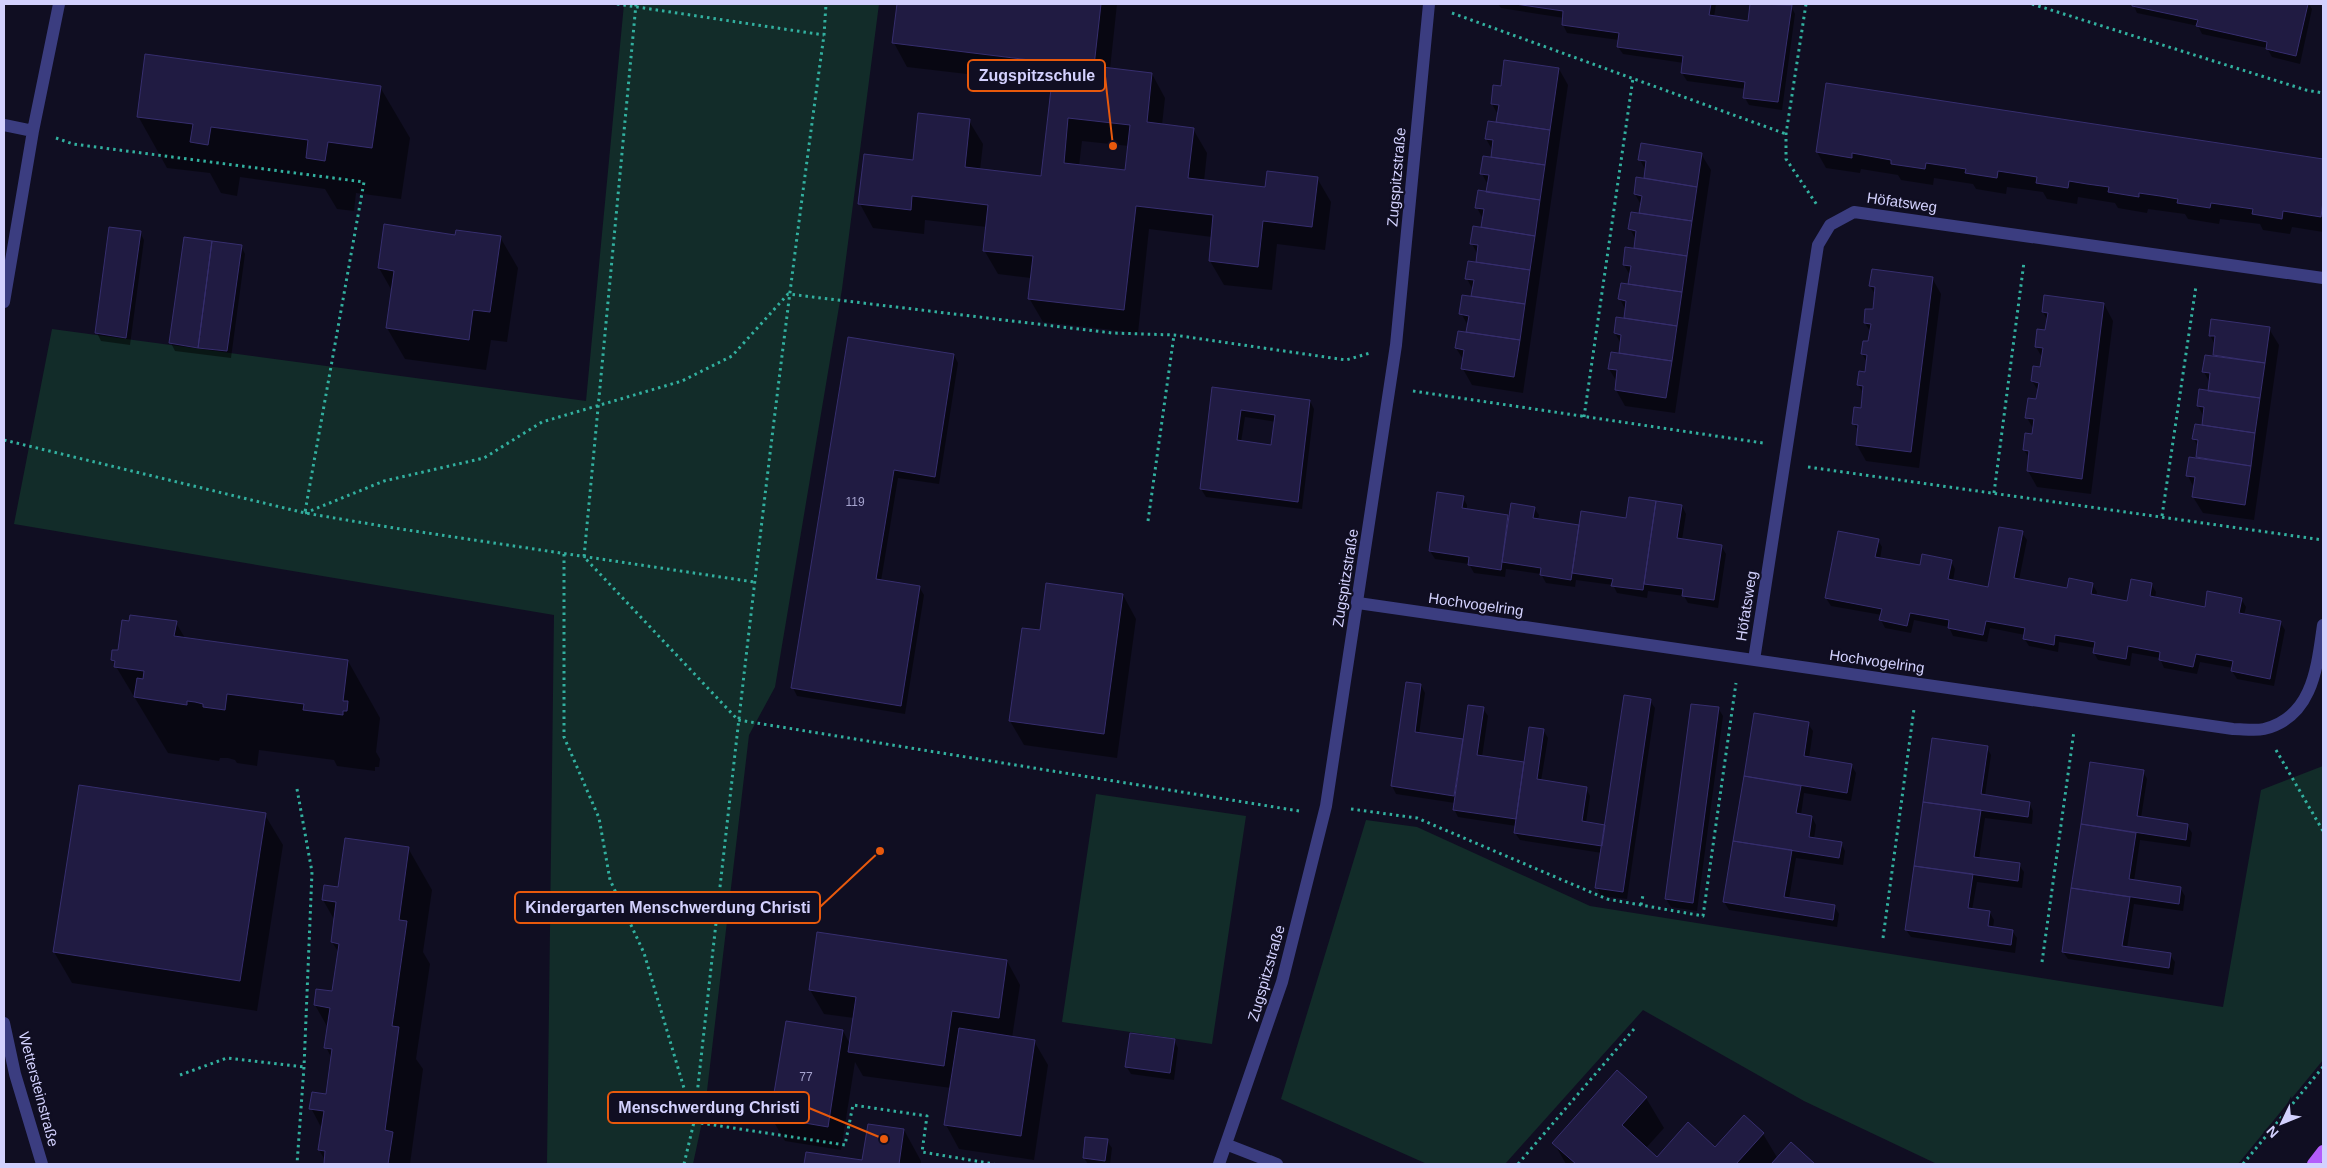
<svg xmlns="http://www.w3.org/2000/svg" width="2327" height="1168" font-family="Helvetica,sans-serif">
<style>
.green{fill:#122c29}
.shadow{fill:#0007;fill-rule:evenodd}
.building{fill:#201b42;stroke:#362e6e;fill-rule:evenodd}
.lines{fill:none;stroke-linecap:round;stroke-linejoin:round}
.path{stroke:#32b09f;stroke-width:3;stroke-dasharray:2.5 4;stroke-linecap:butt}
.minor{stroke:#3b3d80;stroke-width:12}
.major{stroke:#b35cfa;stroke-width:12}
.labels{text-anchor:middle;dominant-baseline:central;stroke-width:4.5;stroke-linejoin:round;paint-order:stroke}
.number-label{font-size:12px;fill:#a6a4cf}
.street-label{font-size:15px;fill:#d3d1fe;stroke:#100e22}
.leader{fill:none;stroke:#e8590c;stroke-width:2}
.callout-dot{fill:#e8590c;stroke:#100e22;stroke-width:2}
.callout{fill:#100e22;stroke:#e8590c;stroke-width:2}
.callout-label{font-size:16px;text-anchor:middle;font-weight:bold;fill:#d3d1fe}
</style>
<rect width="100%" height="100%" fill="#100e22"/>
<path class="green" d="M624 4H879L842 289 775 687 749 735 705 1108 693 1164H547L554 615 14 524 52 329 586 401Z
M2323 766V1060L2238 1164H1937L1804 1101 1643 1010 1505 1164H1427L1281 1099 1366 820 1417 827 1590 906 2223 1007 2261 790Z
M1096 794 1246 816 1212 1044 1062 1022Z"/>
<path class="shadow" d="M898 4H1117L1110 69 1152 74 1165 98 1162 125 1193 129 1207 153 1204 181 1266 188 1317 178 1331 202 1325 250 1277 244 1272 290 1224 285 1210 261 1212 237 1149 229 1138 333 1043 322 1029 298 1031 278 998 274 984 250 987 227 925 220 924 234 873 228 860 204 865 156 914 161 969 121 983 144 980 170 1043 177 1053 84 907 67 894 43ZM1082 141 1129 146 1126 171 1079 166Z
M1498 4H1716L1714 17 1749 23 1751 4 1791 6 1795 14 1782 110 1749 105 1745 98 1746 89 1687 81 1682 73 1684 63 1623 54 1618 47 1619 40 1567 33 1563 25 1564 18 1501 8Z
M2133 4H2309L2312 9 2300 64 2272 57 2267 48 2202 34 2198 26 2137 13Z
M1559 69 1568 85 1523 393 1472 385 1463 369 1464 361 1456 348 1467 333 1468 326 1461 313 1472 298 1473 290 1467 279 1477 263 1478 255 1472 244 1482 229 1483 219 1477 208 1479 192 1487 193 1488 185 1482 174 1492 158 1493 151 1486 139 1497 124 1498 115 1492 104 1502 88Z
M1827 84 2323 160V232L2292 227 2290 234 2263 230 2260 224 2220 219 2219 224 2188 219 2185 214 2170 212 2148 209 2147 213 2118 208 2115 203 2078 197 2077 204 2047 199 2043 192 2007 187 2006 194 1976 189 1973 184 1934 178 1933 185 1901 180 1898 175 1861 169 1860 173 1826 168 1817 152Z
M380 87 410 138 401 199 356 193 354 211 337 209 325 189 240 177 237 196 221 193 210 173 167 168 138 116Z
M1701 154 1711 170 1675 413 1625 406 1616 390 1617 382 1609 369 1620 355 1621 344 1615 333 1625 319 1626 311 1620 299 1629 286 1631 277 1624 265 1635 250 1636 240 1630 229 1640 215 1641 205 1635 194 1645 180 1646 171 1640 160Z
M140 232 144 240 130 345 101 341 97 333Z
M456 236 500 237 518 268 507 342 491 340 486 370 405 359 387 328 392 291 379 268Z
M241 246 245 254 231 358 175 351 171 343Z
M1873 270 1932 278 1941 294 1919 468 1866 461 1857 445 1859 432 1854 424 1862 410 1864 394 1858 385 1866 374 1867 362 1862 354 1869 343 1871 333 1865 323 1867 310 1874 311 1876 296 1870 286Z
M2046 297 2104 304 2113 321 2091 494 2037 487 2028 471 2030 459 2024 450 2033 436 2034 430 2027 418 2037 401 2039 392 2032 381 2041 369 2043 359 2036 347 2047 332 2048 321 2043 312Z
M2269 329 2279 345 2254 520 2203 513 2193 497 2194 488 2188 476 2197 459 2198 447 2194 439 2203 427 2204 417 2198 406 2209 392 2210 383 2204 372 2214 357 2215 345 2210 335Z
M849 338 954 355 958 363 939 484 898 478 881 581 919 587 924 595 905 714 797 696 793 688Z
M1213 388 1310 401 1314 409 1302 509 1206 497 1201 489ZM1245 417 1276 422 1272 447 1241 442Z
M1463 498 1467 505V510L1509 517 1534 508 1539 515 1538 520 1580 526 1627 519 1630 498 1682 506 1686 514 1682 540 1721 546 1726 554 1718 608 1688 603 1684 596 1648 591 1647 598 1617 593 1613 585 1576 580 1575 587 1546 583 1541 574 1506 569 1505 577 1474 573 1469 564 1435 559 1430 551Z
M2022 533 2027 540 2019 580 2068 589 2092 584 2097 592 2096 597 2128 603 2151 584 2156 592 2155 598 2206 608 2241 599 2246 607 2244 615 2280 622 2285 630 2274 686 2237 679 2232 671 2233 668 2200 662 2197 674 2164 668 2160 658 2132 653 2130 666 2098 660 2094 653 2095 648 2059 642 2058 652 2029 646 2024 638 2025 635 1990 628 1987 642 1953 636 1949 627 1914 620 1911 633 1885 628 1881 620 1882 615 1831 606 1826 598 1878 540 1882 547 1880 559 1921 567 1951 561 1955 569 1953 581 1989 589Z
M1123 595 1136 619 1117 758 1024 745 1010 721 1041 632Z
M176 623 185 638 348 661 380 718 376 752 380 759 379 767H375V771L337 766 334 760 259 750 257 766 237 763 235 760 228 758H220L219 761 168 753 112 660 119 651Z
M1407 683 1421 685 1425 693 1419 734 1464 741 1483 709 1488 716 1482 757 1525 763 1543 730 1548 738 1541 781 1586 788 1590 796 1586 823 1606 826 1650 701 1655 708 1627 899 1601 896 1597 888 1602 853 1520 840 1515 833 1516 826 1458 817 1454 809 1455 803 1396 794 1392 786Z
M1718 708 1723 716 1697 911 1671 907 1666 899Z
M1755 715 1808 724 1813 731 1809 758 1851 765 1856 773 1851 801 1804 793 1801 815 1812 817 1816 825 1814 839 1841 843 1845 851 1843 865 1796 858 1789 899 1834 906 1839 914 1837 927 1729 910 1724 902Z
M1987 748 1991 755 1985 796 2029 803 2033 811 2032 824 1985 818 1979 859 2019 865 2024 872 2022 888 1977 882 1972 910 1990 913 1994 920 1993 928 2012 931 2017 938 2015 953 1911 937 1906 930Z
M2091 763 2143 771 2147 779 2141 818 2187 825 2192 833 2190 847 2140 840 2134 881 2180 888 2185 896 2183 911 2134 904 2127 948 2170 955 2175 962 2173 975 2068 959 2063 952Z
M265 815 283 845 257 1011 72 983 54 952Z
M408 848 432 890 423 952 430 964 416 1059 423 1069 410 1164H325V1160L319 1150 322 1129 311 1108 327 1095 332 1059 326 1047 328 1028 315 1005 333 993 339 953 332 942 335 921 323 900Z
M1007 961 1020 985 1012 1038 1034 1041 1048 1065 1034 1160 959 1149 946 1125 951 1088 863 1076 855 1062 841 1150 785 1141 771 1117 843 1031 850 1044 854 1018 824 1014 810 990Z
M1174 1040 1178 1048 1174 1080 1131 1074 1126 1066Z
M1646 1098 1664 1128 1646 1148 1657 1158 1715 1149 1763 1134 1778 1159 1791 1144 1813 1164H1566L1554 1143Z
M904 1130 921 1161V1164H805L807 1154 863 1162Z
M1107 1141 1112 1148 1110 1164H1088L1084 1158Z"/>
<path class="building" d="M897 4H1101L1094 66 1152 73 1147 122 1194 128 1188 178 1265 187 1267 171 1318 177 1312 227 1263 221 1258 267 1209 261 1213 215 1136 206 1124 310 1028 299 1033 256 983 251 988 205 912 196 911 210 858 204 864 154 913 160 918 113 970 119 965 167 1041 176 1054 63 892 43ZM1068 118 1130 125 1125 170 1064 163Z
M1515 4H1711L1709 15 1748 21 1750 4 1792 5 1778 102 1743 98 1745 82 1681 73 1683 56 1617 47 1619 33 1562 25 1563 11Z
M2132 4H2308L2296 56 2266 49 2267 42 2196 26 2198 20 2132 6Z
M145 54 381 86 372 148 328 142 325 161 306 158 308 140 211 127 208 145 190 142 193 124 137 117Z
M1504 60 1559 68 1550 130 1496 122 1499 105 1491 104 1493 85 1501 86Z
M1826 83 2323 159V201L2321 217 2283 211 2282 219 2252 214 2253 209 2211 203 2210 208 2177 203 2178 199 2160 196 2139 193V197L2108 192 2109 187 2087 184 2069 181 2068 188 2036 183 2037 177 1998 171 1997 178 1965 173 1966 169 1926 163 1925 169 1891 164V160L1852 153V158L1816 152Z
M1488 121 1550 130 1545 165 1491 157 1493 140 1485 139Z
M1641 143 1702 153 1697 187 1644 178 1646 161 1638 160Z
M1483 156 1545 165 1540 200 1486 192 1489 175 1480 174Z
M1636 177 1697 187 1692 221 1639 213 1642 196 1634 194Z
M1478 190 1540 200 1535 236 1481 227 1484 209 1475 208Z
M1631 212 1692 221 1687 256 1634 248 1636 231 1628 229Z
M384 224 455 235 456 230 501 236 490 312 473 310 469 340 386 328 394 271 378 268Z
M1473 226 1535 236 1530 270 1476 262 1478 245 1470 244Z
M109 227 141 231 126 338 95 333Z
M184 237 212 241 198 348 169 343Z
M212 241 242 245 227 351 198 348Z
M1625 247 1687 256 1682 292 1628 284 1631 266 1623 265Z
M1468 261 1530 270 1525 304 1471 296 1474 280 1465 279Z
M1872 269 1933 277 1911 452 1856 445 1858 425 1852 424 1854 407 1861 408 1863 386 1857 385 1859 371 1865 372 1867 355 1861 354 1863 341H1868L1871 324 1864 323 1865 309H1873L1875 287 1869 286Z
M1621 283 1682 292 1677 326 1624 318 1626 301 1618 299Z
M1462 295 1525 304 1520 340 1466 332 1469 316 1459 314Z
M2044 295 2104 303 2082 479 2027 471 2029 451 2023 450 2025 433 2032 434 2034 419 2025 418 2028 398 2036 399 2039 383 2031 381 2033 366 2040 367 2043 348 2035 347 2037 329 2045 330 2048 313 2042 312Z
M1616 317 1677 326 1672 361 1619 353 1621 335 1614 333Z
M2211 319 2270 327 2265 363 2213 355 2215 336H2209Z
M1458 331 1520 340 1514 377 1461 369 1464 350 1455 348Z
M848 337 954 354 935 477 894 470 876 579 920 586 901 706 791 688Z
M1611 352 1672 361 1666 398 1615 390 1617 370 1608 369Z
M2205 355 2265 363 2260 398 2208 391 2210 373 2202 372Z
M1212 387 1310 400 1298 502 1200 489ZM1241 410 1275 415 1271 445 1237 440Z
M2199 389 2260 398 2255 433 2202 425 2204 407 2197 406Z
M2195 424 2255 433 2251 466 2196 457 2198 440 2192 439Z
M2189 457 2251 466 2245 505 2192 497 2195 477 2186 476Z
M1437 492 1464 496 1462 508 1508 515 1501 570 1468 565 1469 557 1429 551Z
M1629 497 1656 501 1643 590 1611 586 1613 579 1572 573 1581 511 1626 518Z
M1656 501 1682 505 1677 538 1722 545 1714 600 1682 596 1683 589 1644 584Z
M1511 503 1535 507 1533 518 1579 525 1571 580 1540 575 1541 568 1502 562Z
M1999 527 2023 531 2014 578 2067 588 2069 578 2093 583 2091 594 2127 601 2131 579 2152 583 2150 596 2205 607 2207 591 2242 598 2239 613 2281 621 2270 679 2231 671 2233 661 2196 654 2193 667 2159 660 2160 652 2128 646 2126 659 2093 653 2095 642 2079 639 2055 635 2054 645 2023 639 2025 628 1986 621 1983 635 1948 628 1949 620 1910 613 1907 626 1879 620 1882 609 1825 598 1838 531 1879 539 1875 557 1920 565 1922 554 1952 560 1948 579 1988 587Z
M1046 583 1123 594 1104 734 1009 721 1022 628 1040 630Z
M130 615 177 621 174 636 348 660 343 701H348L347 711H343V715L303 710 304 704 227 694 225 710 203 707V704L195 702 187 701V705L134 697 137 678 143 679 144 671 114 667 115 661 111 660 112 650H118L122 620 129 621Z
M1406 682 1421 684 1415 732 1463 739 1454 796 1391 786Z
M1624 695 1651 699 1623 892 1595 888Z
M1691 704 1719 707 1693 903 1665 899Z
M1468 705 1484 707 1477 755 1524 762 1516 819 1453 810Z
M1754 713 1809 722 1804 756 1852 764 1847 793 1744 776Z
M1529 727 1544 729 1537 779 1587 787 1582 821 1605 825 1602 846 1514 833Z
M1932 738 1988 746 1981 794 2030 802 2028 817 1923 802Z
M2090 762 2144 770 2137 816 2188 824 2186 840 2081 824Z
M1744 776 1801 786 1796 813 1812 816 1809 837 1842 842 1839 858 1733 841Z
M79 785 266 813 240 981 53 952Z
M1923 802 1981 810 1974 857 2020 863 2018 881 1914 866Z
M2081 824 2136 833 2129 879 2181 887 2179 904 2071 888Z
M345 838 409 847 399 920 407 921 392 1026 399 1027 385 1130 393 1132 388 1164H324L325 1151 318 1150 324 1111 309 1109 312 1092 326 1094 332 1049 324 1048 330 1008 314 1005 316 989 332 991 339 944 331 942 336 902 322 900 324 885 338 887Z
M1733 841 1792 850 1784 897 1835 905 1833 920 1723 902Z
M1914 866 1973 874 1968 908 1990 911 1988 926 2013 930 2011 945 1905 930Z
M2071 888 2130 897 2122 946 2171 953 2169 968 2062 952Z
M817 932 1007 960 999 1018 952 1011 944 1066 848 1052 856 997 809 990Z
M786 1021 843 1030 828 1127 770 1117Z
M959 1028 1035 1040 1021 1136 944 1125Z
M1130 1033 1175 1039 1170 1073 1125 1067Z
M1617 1070 1647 1097 1622 1125 1657 1157 1688 1122 1715 1147 1744 1115 1764 1133 1736 1164H1576L1552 1143Z
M868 1124 904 1129 899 1164H804L806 1152 862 1160Z
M1085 1137 1108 1139 1105 1161 1083 1158Z
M1791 1142 1815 1164H1771Z"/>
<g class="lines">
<path class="path" d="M617 4 824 35
M636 4 584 557 738 720 1299 811
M1806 4 1786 134V159L1817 205
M2032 4 2306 90 2323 93
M1452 13 1786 134
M56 138 73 144 364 182 305 512
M1413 391 1763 443
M1584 417 1633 78
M4 440 305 513 394 528 754 582
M1808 467 2323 540
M1994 493 2024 262
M305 513 384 481 484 458 542 422 682 381 732 356 788 294 1112 333 1174 335 1346 360 1370 353
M2162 516 2196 286
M1148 521 1174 335
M564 554V737L599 818 610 880 644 953 694 1122 845 1145 853 1105 927 1116 922 1152 994 1164
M2276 750 2323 831
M297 789 312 872 304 1067 297 1164
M1351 809 1417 818 1607 899 1703 916 1736 683
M1641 905 1643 895
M1883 938 1914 709
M2042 962 2074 731
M180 1075 227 1058 304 1067
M684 1164 694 1122C734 759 774 396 824 35L826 4
M1518 1164 1634 1029
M2243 1164 2323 1067"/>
<path class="minor" d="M4 125 33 131
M4 302 33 131 59 4
M1358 603 2233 729C2243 729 2255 731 2264 729 2313 717 2317 667 2323 625
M1754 660 1818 245 1830 225 1854 212 2323 278
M4 1023 15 1074 42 1164
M1228 1145 1277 1164
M1219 1164 1282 982 1326 806 1396 345 1429 4"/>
<path class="major" d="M2313 1164 2323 1151"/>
</g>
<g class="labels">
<g class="number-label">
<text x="855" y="502">119</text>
<text x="806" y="1077">77</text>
</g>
<g class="street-label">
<text transform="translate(1396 177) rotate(-85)">Zugspitzstraße</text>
<text transform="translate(1902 202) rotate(8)">Höfatsweg</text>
<text transform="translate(1345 578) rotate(-81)">Zugspitzstraße</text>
<text transform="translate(1476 604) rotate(8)">Hochvogelring</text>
<text transform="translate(1746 606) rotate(-81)">Höfatsweg</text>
<text transform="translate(1877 661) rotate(8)">Hochvogelring</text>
<text transform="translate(1266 973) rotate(-74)">Zugspitzstraße</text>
<text transform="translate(39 1089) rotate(75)">Wettersteinstraße</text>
</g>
</g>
<path class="leader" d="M1113 146L1105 76M880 851L820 907M884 1139L809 1108"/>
<g class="callout-dot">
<circle cx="1113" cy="146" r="5"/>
<circle cx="880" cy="851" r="5"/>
<circle cx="884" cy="1139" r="5"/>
</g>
<g class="callout">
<rect x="968" y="60" width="137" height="31" rx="5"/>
<rect x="515" y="892" width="305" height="31" rx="5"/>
<rect x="608" y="1092" width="201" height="31" rx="5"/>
</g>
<g class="callout-label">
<text x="1037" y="81">Zugspitzschule</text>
<text x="668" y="913">Kindergarten Menschwerdung Christi</text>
<text x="709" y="1113">Menschwerdung Christi</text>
</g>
<rect width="2327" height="1168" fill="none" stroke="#d3d1fe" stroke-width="10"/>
<g transform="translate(2282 1123) rotate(227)" stroke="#100e22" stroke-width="4" paint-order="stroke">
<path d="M0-4L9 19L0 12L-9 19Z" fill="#d3d1fe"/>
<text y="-8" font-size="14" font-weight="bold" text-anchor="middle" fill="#d3d1fe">N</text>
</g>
</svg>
